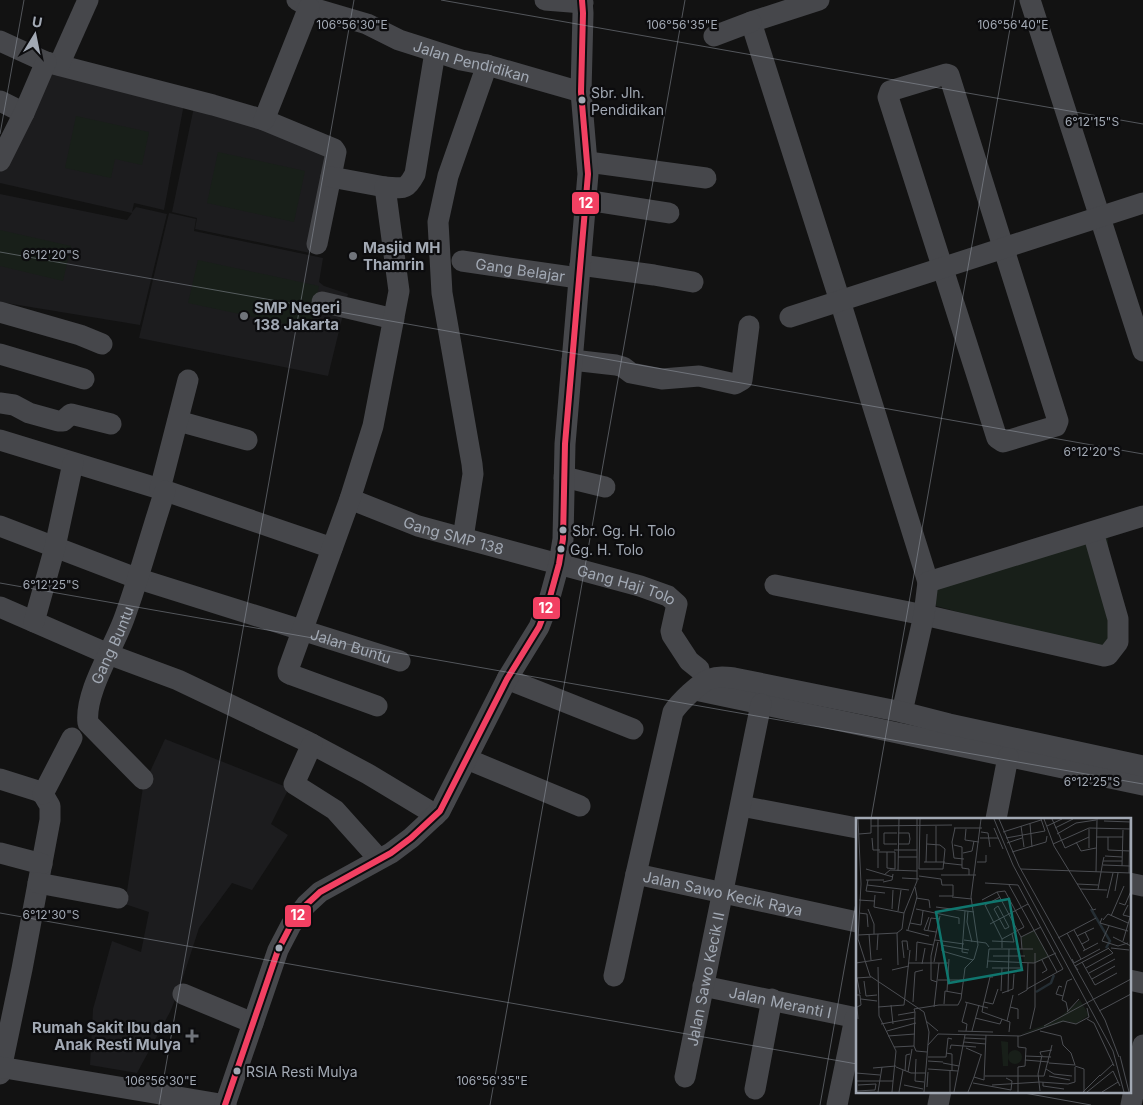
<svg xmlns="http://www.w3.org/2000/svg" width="1143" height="1105" font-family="Inter,sans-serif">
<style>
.built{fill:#1c1c1e}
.green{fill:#181f19}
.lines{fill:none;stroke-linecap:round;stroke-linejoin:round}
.minor{stroke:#46474b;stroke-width:21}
.bus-1-casing{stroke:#0c0c0e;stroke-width:10}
.bus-1{stroke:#f24062;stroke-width:6}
.ticks{fill:none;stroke:#a2a9b4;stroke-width:1;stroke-opacity:0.45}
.bus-dot{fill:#a2a9b4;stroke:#0c0c0e;stroke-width:2}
.poi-dot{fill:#70747b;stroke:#0c0c0e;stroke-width:2}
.labels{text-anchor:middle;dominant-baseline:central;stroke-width:4.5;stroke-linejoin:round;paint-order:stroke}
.bus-label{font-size:14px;fill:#a2a9b4;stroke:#0c0c0e;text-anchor:start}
.street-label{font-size:15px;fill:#a2a9b4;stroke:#0c0c0e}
.poi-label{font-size:15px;font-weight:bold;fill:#a2a9b4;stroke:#0c0c0e;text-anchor:start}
.inset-river{fill:none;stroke:#252e34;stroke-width:2.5}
.inset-road{fill:none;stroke:#4c4e53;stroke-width:1}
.view{fill:#0f766e;fill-opacity:0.15;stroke:#0f766e;stroke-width:2.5}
.inset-edge{fill:none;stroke:#a2a9b4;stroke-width:2.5}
.ticks-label{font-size:12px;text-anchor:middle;fill:#a2a9b4;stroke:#0c0c0e;stroke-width:4.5;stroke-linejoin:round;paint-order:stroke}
.line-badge{stroke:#0c0c0e;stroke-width:2}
.badge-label{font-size:14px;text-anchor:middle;font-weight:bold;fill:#fff}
</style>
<rect width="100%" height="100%" fill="#121212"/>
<path class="built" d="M47 70 184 104 164 210 134 203 132 212 136 207 167 214 140 325 0 302V194L127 220 132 213 0 183V168Z
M195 102 333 150 329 182 310 253 195 229 197 218 172 212Z
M169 213 196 219 194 231 323 258 319 282 324 286 348 294 328 376 139 338Z
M165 739 289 788 271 824 288 835 252 890 232 883 199 928 179 990 170 1012 137 1073 90 1065 93 1009 112 941 141 952 149 912 125 904 143 787Z"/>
<path class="green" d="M76 116 149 132 142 165 115 159 111 178 65 168Z
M218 152 305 171 294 222 207 203Z
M0 230 71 246 63 281 0 266Z
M198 260 319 286 310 329 188 303Z
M1107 533 1116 621 1108 652 936 606 935 583Z"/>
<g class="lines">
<g class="minor">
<path id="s1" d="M297 0 309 7 367 24 399 40 421 47 461 60 487 65 581 92"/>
<path d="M545 0 583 3"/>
<path d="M819 0 751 22 840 301 928 582"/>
<path d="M1030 0 1143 351"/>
<path d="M714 36 751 22"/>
<path d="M0 41 46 62 213 105 264 120 334 149 336 152 317 244"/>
<path d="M59 65 88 0"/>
<path d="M946 74 949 75 1058 421 1056 426 1003 442 997 438 888 97 890 91Z"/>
<path d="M0 101 24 113"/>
<path d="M264 120 309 7"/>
<path d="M0 161 24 113 46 62"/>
<path d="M588 162 706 178"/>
<path d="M331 177 385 187"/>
<path d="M586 200 669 213"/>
<path id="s2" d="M462 261 578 278"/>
<path d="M580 265 654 275 693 282"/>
<path d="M322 302 394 319"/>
<path d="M0 312 80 335 102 344"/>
<path d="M790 317 1143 203"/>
<path d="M0 354 84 379"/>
<path d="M572 360 616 365 623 367 631 373 662 379 699 376 735 384 742 380 749 326"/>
<path d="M0 403 14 405 29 413 58 421H63L71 414 111 424"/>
<path d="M178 421 247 440"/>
<path d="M0 440 160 489 332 548"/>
<path d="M564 477 605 487"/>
<path d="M160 489 188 380"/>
<path id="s3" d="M350 499 418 526 640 586 668 596 677 604 671 631 672 635 689 661 699 669"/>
<path id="s4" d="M0 526 136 578 400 661"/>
<path d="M463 538 473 474 472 464 442 293 438 222 448 176 487 65"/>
<path d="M775 585 924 615 1104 656 1108 655 1118 642V619L1093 532"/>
<path d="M0 607 108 654 178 680 308 742 368 774 436 815"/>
<path d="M34 622 55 547 73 463"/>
<path d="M507 679 633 729"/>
<path d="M695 690 1143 785"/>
<path d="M377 706 292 675 288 673V670L350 499 373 426 399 291 385 187C403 188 406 191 415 174L435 52"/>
<path d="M902 712 924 615 928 582 1143 516"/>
<path d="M312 744 294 784 335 810 379 859"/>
<path d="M467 759 580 806"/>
<path d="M0 779 38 791 43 794 50 806V820L22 969 0 1074"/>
<path id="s5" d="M143 779 88 723C84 692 115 646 125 616 140 575 151 532 165 491"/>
<path d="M43 794 72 738"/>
<path d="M741 806 857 828"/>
<path d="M996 819 1008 757"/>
<path d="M0 853 42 864"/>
<path id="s6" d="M636 874 857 922"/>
<path d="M38 883 118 898"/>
<path d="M1129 883 1143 886"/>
<path d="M614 976 636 874 673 712C679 703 700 682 710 679 718 676 726 677 734 678L902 712 949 724 1143 766"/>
<path d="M1129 980 1143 983"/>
<path id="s7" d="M703 986 857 1018"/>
<path d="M183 994 253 1023"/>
<path d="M0 1067 226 1105"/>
<path id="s8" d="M685 1077 761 704"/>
<path d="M755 1089 772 999"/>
<path d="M225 1105 278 950 291 925 306 905 320 892 391 853 411 838 440 811 507 679 539 627 548 604 559 564 563 539 565 444 588 174 581 92 583 13 582 0"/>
<path d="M837 1105 855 1018"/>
<path d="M938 1105 941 1091"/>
<path d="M1131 1105 1143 1045"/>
</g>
<defs>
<path id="bus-1" d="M225 1105 278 950 291 925 306 905 320 892 391 853 411 838 440 811 507 679 539 627 548 604 559 564 563 539 565 444 588 174 581 92 583 13 582 0"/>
</defs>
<use href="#bus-1" class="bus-1-casing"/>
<use href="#bus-1" class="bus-1"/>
</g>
<path class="ticks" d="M441 0 1143 124M0 134 24 0M0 252 1143 454M0 583 1143 784M871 819 1015 0M0 913 857 1064M1013 1091 1091 1105M159 1105 354 0M490 1105 685 0M820 1105 857 897"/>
<g class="bus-dot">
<circle cx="582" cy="100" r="4.5"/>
<circle cx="563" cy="530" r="4.5"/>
<circle cx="561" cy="549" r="4.5"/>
<circle cx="279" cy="948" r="4.5"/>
<circle cx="237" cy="1071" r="4.5"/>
</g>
<g class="poi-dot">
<circle cx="353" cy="256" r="5"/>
<circle cx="244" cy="316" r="5"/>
<path d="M189.5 1028.5h5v5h5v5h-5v5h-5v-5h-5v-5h5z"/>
</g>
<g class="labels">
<g class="bus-label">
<text x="591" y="92">Sbr. Jln.<tspan x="591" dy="17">Pendidikan</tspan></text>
<text x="572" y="530">Sbr. Gg. H. Tolo</text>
<text x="570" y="549">Gg. H. Tolo</text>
<text x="246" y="1071">RSIA Resti Mulya</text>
</g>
<g class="street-label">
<text stroke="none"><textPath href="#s1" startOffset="186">Jalan Pendidikan</textPath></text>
<text stroke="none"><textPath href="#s2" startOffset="59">Gang Belajar</textPath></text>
<text stroke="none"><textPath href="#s3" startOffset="110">Gang SMP 138</textPath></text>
<text stroke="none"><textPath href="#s3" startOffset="290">Gang Haji Tolo</textPath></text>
<text stroke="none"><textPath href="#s5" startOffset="161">Gang Buntu</textPath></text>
<text stroke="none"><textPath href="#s4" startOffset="371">Jalan Buntu</textPath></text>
<text stroke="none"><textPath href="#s6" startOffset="89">Jalan Sawo Kecik Raya</textPath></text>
<text stroke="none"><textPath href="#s8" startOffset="100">Jalan Sawo Kecik II</textPath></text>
<text stroke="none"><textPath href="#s7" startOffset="79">Jalan Meranti I</textPath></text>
</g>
<g class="poi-label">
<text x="363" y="247">Masjid MH<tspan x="363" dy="17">Thamrin</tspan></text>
<text x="254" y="307">SMP Negeri<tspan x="254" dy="17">138 Jakarta</tspan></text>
<text x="181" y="1027" text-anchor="end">Rumah Sakit Ibu dan<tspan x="181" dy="17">Anak Resti Mulya</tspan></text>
</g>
</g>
<g transform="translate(856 818)">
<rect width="275" height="275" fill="#121212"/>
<path d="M178 112 193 139 180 145H168L165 119ZM224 182 233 197 220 206 211 203 162 217 199 203ZM145 223 152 224V248H147ZM152 239a7 7 0 1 1 14 0a7 7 0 1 1-14 0Z" fill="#181f19"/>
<path class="inset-river" d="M235 91 254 123 250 130M180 174 195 165 198 157"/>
<path class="inset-road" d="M2 1 5 66 2 121 14 158 68 194 73 214 68 274M22 1V50M138 1 157 47 257 233 268 274M143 1 163 48 249 202M188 1 198 28 237 92 240 91M196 1 209 30 233 19M248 3 275 4M174 6 176 29M15 8 96 7M165 8 168 29M191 8 206 1M98 10H126M99 10 96 24 98 40 108 41M138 10 147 31M199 10 217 1M110 11 109 22 123 24M125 14 132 15 134 29M147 14 185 2M42 15H53L54 21M3 16 15 15V1M201 16 220 5 240 2M240 19H267M252 19V32L274 33M16 20 17 32H24M28 20V26H41M28 20V15H41M124 20H142M150 20 189 13 185 1M220 24 225 33 240 30M151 25 166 20M42 26H53L54 21M197 26 233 10 275 11M98 27 106 29V47M233 30V11M38 32H61M23 34H39V51L31 50V34M156 34 190 24 191 18M107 35 116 33 118 23M249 38 266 39M42 39H61M248 39 247 43H266M68 44H89M70 44 71 16M80 44V8M121 44H130V37M88 45 106 47V50L113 51V57M247 47 274 48M266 48 267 12M10 51 37 59M63 51 64 1M63 51H87L89 31 84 27 71 26M165 51 275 55M42 53 43 1M240 54 241 1M273 55 274 1M28 57 34 52 61 53M85 57H120M63 58 85 61 86 67H97V78H83M46 60 63 61M10 62H28M12 62 10 73 29 75M27 64 36 62 37 56M129 65 162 67 207 151 171 171M221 66 242 67M11 67 53 72M153 67 201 154M224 71 251 72M242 71 247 43M259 73 262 55M141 74 149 73 168 109 146 121V130M19 77 18 89 48 95M96 79 116 81M144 79 129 87 146 121M60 80 73 82 74 90M251 80 257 55M3 82 18 83M126 82 141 74 165 119M263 85 269 87 275 73M272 87 267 97 275 99M142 88 153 109 149 111 138 91ZM80 89 118 94M12 91 18 106V116M36 91 37 72M60 91 103 100V106M42 93 45 72M109 93 106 134 112 135M112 93 111 104 116 124M3 95 11 96 12 109M255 98 268 68M73 99 68 112 80 114M246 100 244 105 272 113M247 102 252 96 272 105M54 105 65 107 67 93M134 106 172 86M253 108 246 123 262 128 272 125M46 111 48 95 61 63V1M50 112 73 118M52 112 61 79 59 69M72 112 75 100 83 101M218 112 229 132M41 115 42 147M211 115 225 141M13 116 15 142M2 117 41 115 46 111M221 118 238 110M257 119 275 128M202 120 240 100M79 122 108 126M108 122 130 125 133 129M136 123 158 124 156 116M267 123 275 96M61 124 77 127M226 126 233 122 229 114M85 127 113 132M86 128V133L117 142M255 130 273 132M133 131H177M166 131 165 119 185 109M21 132 22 116M227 133 242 125M137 138H169M48 140 46 123H51L52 132M216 141 218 145 244 131M186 142 191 152 186 155M60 143 61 124M131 143 178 145 200 135M78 144 82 124M226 144 239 167 261 155M0 145 26 141M53 145H92M66 146 69 130M22 149 23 198 40 233 36 274M131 150 133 131M136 150H165M230 150 257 135 252 130M36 152 53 148M222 152 219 148 253 130M233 155 259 141M0 160 15 159M1 160 4 176M236 161 259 148M82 162H107M8 163 10 178 21 177M81 164 75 162V138L84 98M206 169 203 168 200 176 207 178M91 173 93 141M145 173 146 150M152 174 153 131M146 175 157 171 158 156M0 177H4L5 187 1 189 2 201M162 177 171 172 172 145M5 181 21 183M57 184 59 154 67 152M109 184 132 190M128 184 137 186 142 171M88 186 89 173 106 176M35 187 37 206M127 188 126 194 154 204 153 214M127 188 134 159H137M22 189 48 187 54 132M78 189 83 145M154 189 162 191V201M212 193 210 184 206 182 211 163 216 161M243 193 275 176M59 194 58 191 83 187H102L105 181 109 150 118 141 122 127 115 79 125 1M211 194 223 181M42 197 59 194M119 200 144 206 146 201M231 201 238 205 258 248M249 202 263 239M70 203 82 213M151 203 157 177M25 206 59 200M188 208 275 161M174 211 179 189V135M31 213 60 205M102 213 137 214M110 213 111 206 106 204 111 185M116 213 123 187M184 213 205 218 207 227 215 235 219 247M32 218 59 216M109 220 130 221M108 224 130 226M72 227 82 216 164 218 207 203 220 206 233 199 231 190M58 228 60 233 71 234M38 229 58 228 59 194M110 230 126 237M94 231 95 227 120 229M90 235 96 236V253M125 237 118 259 128 262 130 217M185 237 184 234 196 232M169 238 195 239M264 238 273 274M72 239H90L92 220 96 221M60 241 59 263 68 264M169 242 193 244M72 243 87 244M87 245 103 248M193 245 219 247M219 248 228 251V274M40 249 55 255H69M17 250 40 248M72 251 102 253M190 251 198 256 216 258M49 253 50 237 54 236M52 254 56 231M0 255 24 257M129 258H188L196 227M193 258 214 262M244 258 257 246M0 263H37M187 264V268L208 271M117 265 155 272 156 263 150 260M2 267 20 266M48 267 67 271M136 267 184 264 212 266 219 264V249M71 269 72 254M0 273 19 272 20 266M184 273 182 256 186 237M22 274 26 249M43 274 47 252M94 274V253M98 274 109 217M112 274 118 259M162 274V249L169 248 170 230 162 229V218M227 274 244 257M231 274 257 253 264 268M246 274 262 264"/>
<path class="view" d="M153 81 166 152 93 165 80 94Z"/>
<rect width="275" height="275" class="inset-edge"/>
</g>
<g class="ticks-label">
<text x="352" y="29">106°56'30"E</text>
<text x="682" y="29">106°56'35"E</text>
<text x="1013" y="29">106°56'40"E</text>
<text x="1092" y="126">6°12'15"S</text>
<text x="51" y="259">6°12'20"S</text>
<text x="1092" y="456">6°12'20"S</text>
<text x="51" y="589">6°12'25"S</text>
<text x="1092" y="786">6°12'25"S</text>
<text x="51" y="919">6°12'30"S</text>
<text x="161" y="1085">106°56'30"E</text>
<text x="492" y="1085">106°56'35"E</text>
</g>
<g class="line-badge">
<rect x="571" y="191" width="29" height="24" rx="5" fill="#f24062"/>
<rect x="532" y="596" width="29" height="24" rx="5" fill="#f24062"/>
<rect x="284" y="904" width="28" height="24" rx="5" fill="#f24062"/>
</g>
<g class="badge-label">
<text x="586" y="208">12</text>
<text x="546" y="613">12</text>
<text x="298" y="920">12</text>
</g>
<g transform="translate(35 35) rotate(10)" stroke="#0c0c0e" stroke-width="4" paint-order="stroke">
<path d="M0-4L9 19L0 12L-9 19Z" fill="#a2a9b4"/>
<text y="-8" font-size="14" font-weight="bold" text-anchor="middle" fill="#a2a9b4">U</text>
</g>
</svg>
